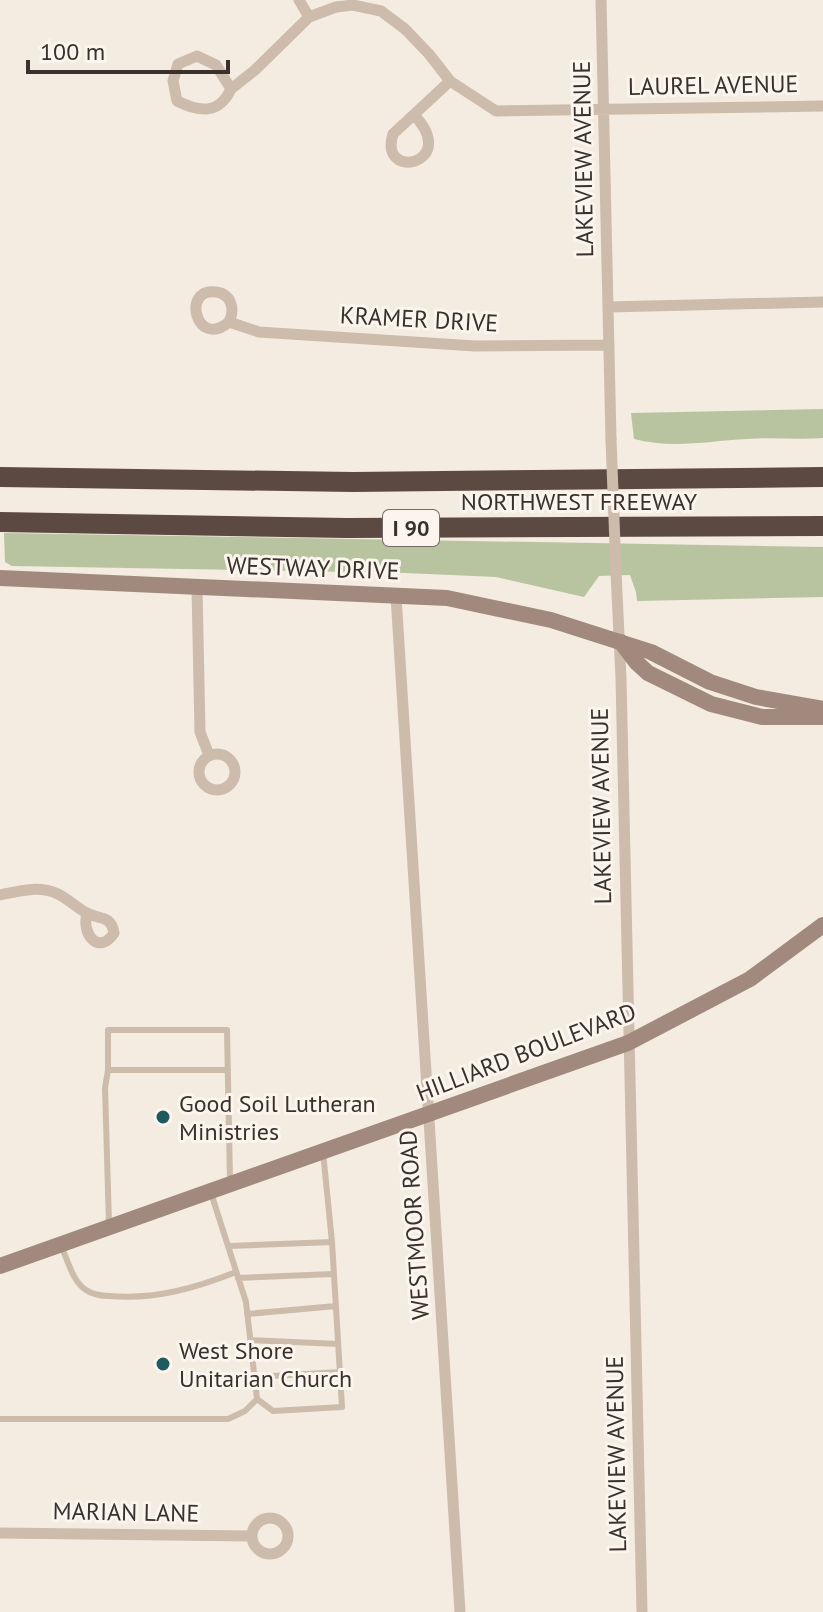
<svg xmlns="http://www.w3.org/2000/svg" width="823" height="1612" font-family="'PT Sans',sans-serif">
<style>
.green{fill:#b8c4a0}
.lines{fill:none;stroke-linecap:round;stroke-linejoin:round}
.lane{stroke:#cdbbac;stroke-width:6}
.street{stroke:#cdbbac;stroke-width:11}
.secondary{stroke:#a18a7d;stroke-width:16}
.highway{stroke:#5c4a42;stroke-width:20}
.street-bridge{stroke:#cdbbac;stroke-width:11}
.poi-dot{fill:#1f5a5e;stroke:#fbf5ee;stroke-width:3}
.labels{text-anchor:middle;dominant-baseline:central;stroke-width:6;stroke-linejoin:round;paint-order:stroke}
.shield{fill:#fbf5ee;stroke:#756b66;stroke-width:2}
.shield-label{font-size:22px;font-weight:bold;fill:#3b302b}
.street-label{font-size:24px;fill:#3b302b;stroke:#fbf5ee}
.poi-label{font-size:24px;fill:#3b302b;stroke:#fbf5ee;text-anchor:start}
</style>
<rect width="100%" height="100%" fill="#f4ebe1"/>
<path class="green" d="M823 409V438C798 440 772 437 747 439 709 441 671 449 634 439L631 413Z
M4 533 823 547V597L637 601 636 592 630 575 599 576 584 597 496 577 405 573 12 566 5 562Z"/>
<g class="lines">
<path class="lane" d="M108 1070 105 1088 109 1224
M228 1070H108V1030H227L230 1181
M228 1246 332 1242
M62 1248C68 1261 73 1282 86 1290 93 1295 102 1296 110 1296 154 1300 196 1288 236 1272
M238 1278 333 1274
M247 1314 336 1306
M250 1340 338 1344
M255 1377 340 1372
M257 1399 273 1411 342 1407 332 1242 323 1152
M0 1419H228L245 1411 257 1399 246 1302 211 1193"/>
<path class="street" d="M299 0 309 17
M601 0 611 439
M231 89C219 115 199 112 177 101L173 81 178 64 197 56 216 65 231 89 255 70 309 17 336 7 353 5 381 11 405 29 429 54 450 81 496 111 823 106
M414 115C461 164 378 182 393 134L450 81
M608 307 823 302
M229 322C235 310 232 294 216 292 181 287 196 350 229 322L259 332 475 346 609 345
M616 572 621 678 642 1612
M197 588 200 732 209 755
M396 596 460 1612
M199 772a18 18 0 1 1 36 0a18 18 0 1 1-36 0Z
M0 895C19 891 39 885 58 894 68 899 76 907 85 912 98 920 111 914 114 933 99 956 81 934 87 914
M252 1536a18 18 0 1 1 36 0a18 18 0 1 1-36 0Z
M0 1533 251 1536"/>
<path class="secondary" d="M0 578 447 598 551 620 651 652 710 682 756 697 823 709
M621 642 636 662 648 673 711 704 762 717H823
M0 1266 628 1043 750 979 823 925"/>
<path class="highway" d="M0 477 353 482 823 477
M0 522 347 528 823 526"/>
<path class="street-bridge" d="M611 439 616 572"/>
</g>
<g class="poi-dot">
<circle cx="163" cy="1117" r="8"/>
<circle cx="163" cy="1364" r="8"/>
</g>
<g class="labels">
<rect class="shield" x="383" y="510" width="56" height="36" rx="6"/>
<g class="shield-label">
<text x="411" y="528">I 90</text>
</g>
<g class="street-label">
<text transform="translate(713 85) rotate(-1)">LAUREL AVENUE</text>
<text transform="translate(583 159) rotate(-91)">LAKEVIEW AVENUE</text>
<text transform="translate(419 319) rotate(3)">KRAMER DRIVE</text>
<text x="579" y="501">NORTHWEST FREEWAY</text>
<text transform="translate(313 568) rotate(2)">WESTWAY DRIVE</text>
<text transform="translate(601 806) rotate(-91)">LAKEVIEW AVENUE</text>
<text transform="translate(526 1052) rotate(-21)">HILLIARD BOULEVARD</text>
<text transform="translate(414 1225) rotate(-94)">WESTMOOR ROAD</text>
<text transform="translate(616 1454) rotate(-91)">LAKEVIEW AVENUE</text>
<text transform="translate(126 1512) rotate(1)">MARIAN LANE</text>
</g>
<g class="poi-label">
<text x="179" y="1103">Good Soil Lutheran<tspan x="179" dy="28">Ministries</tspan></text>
<text x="179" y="1350">West Shore<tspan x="179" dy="28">Unitarian Church</tspan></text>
</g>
</g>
<path d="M28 60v12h200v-12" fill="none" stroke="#3b302b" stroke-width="4"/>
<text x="40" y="60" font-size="24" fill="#3b302b" stroke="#fbf5ee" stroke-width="6" paint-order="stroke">100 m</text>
</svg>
